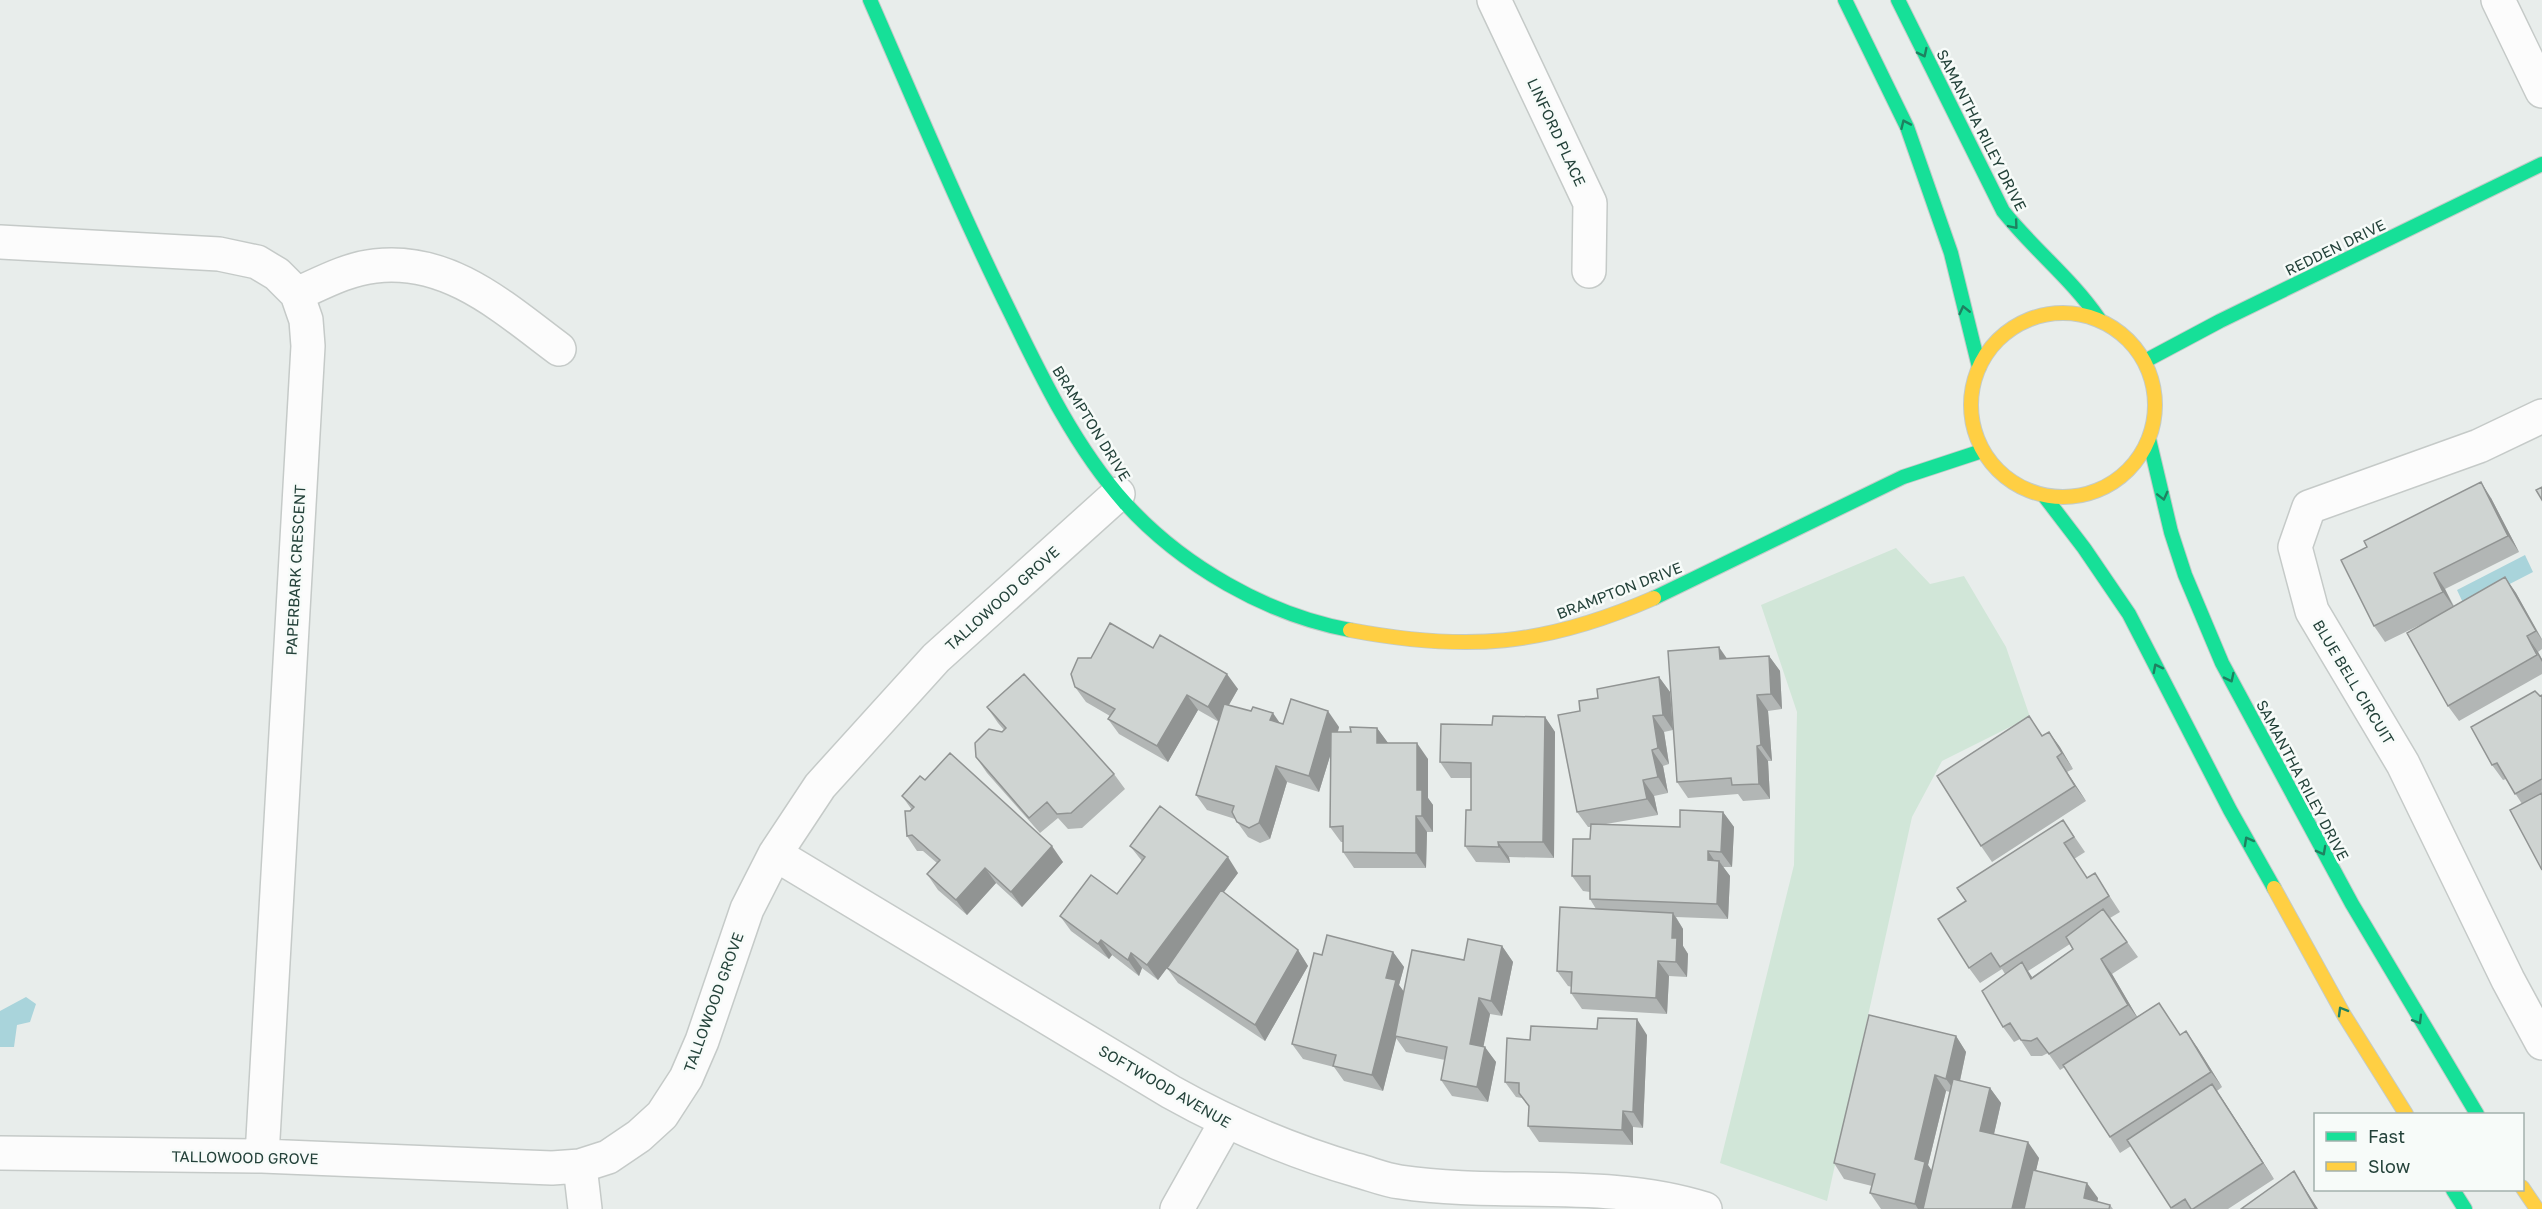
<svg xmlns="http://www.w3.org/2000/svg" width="2542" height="1209" font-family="'Golos Text',sans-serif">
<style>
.grass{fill:#d1e6d8}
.water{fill:#a9d4db}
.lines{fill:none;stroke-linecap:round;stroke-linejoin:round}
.street-casing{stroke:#c5cac8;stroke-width:36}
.fast-casing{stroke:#c3cbc8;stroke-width:16}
.slow-casing{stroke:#c3cbc8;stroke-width:16}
.street{stroke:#fcfcfc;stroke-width:33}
.fast{stroke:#16e098;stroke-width:14}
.slow{stroke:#ffcf43;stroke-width:14}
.wall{fill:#b2b6b5;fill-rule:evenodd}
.shaded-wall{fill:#919493}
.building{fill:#cfd4d2;stroke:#919493;stroke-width:1.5}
.oneway{stroke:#1e8160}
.labels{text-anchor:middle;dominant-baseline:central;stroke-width:5;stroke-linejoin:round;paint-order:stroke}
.street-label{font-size:15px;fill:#24423a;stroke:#f7fbf9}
</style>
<rect width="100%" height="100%" fill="#e8edeb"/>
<path class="grass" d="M1896 548 1930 584 1964 576 2006 647 2030 717 1942 761 1912 817 1827 1201 1720 1163 1794 865 1797 712 1761 605Z"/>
<path class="water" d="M2525 555 2533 572 2465 607 2457 590Z
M26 997 36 1004 30 1022 17 1025 14 1047H0V1011Z"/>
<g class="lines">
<defs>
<path id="street" d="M1494 0 1590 203 1589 271
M2498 0 2542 91
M0 242 219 254 257 262 277 274 297 294 306 320 308 346 262 1156
M297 294C322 283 347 269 375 266 449 257 504 308 559 349
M2542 416 2479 446 2309 507 2295 547 2312 611 2403 764 2508 980 2542 1043
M775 854 1171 1092C1230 1125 1291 1151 1356 1170 1371 1174 1385 1180 1400 1182 1500 1197 1607 1178 1705 1209
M0 1153 262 1156 552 1168 580 1166 608 1157 639 1136 662 1115 686 1078 702 1041 747 909 775 854 820 786 936 658 1118 494
M580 1166 585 1209
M1177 1209 1226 1122"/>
<path id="fast" d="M870 0C916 105 960 211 1011 314 1043 380 1076 448 1125 503 1181 565 1267 615 1350 630
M1845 0 1907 127 1951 253 1979 367
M1898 0 2003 211C2033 249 2072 279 2099 319
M2145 361 2220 321 2542 164
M2149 439 2171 532 2185 575 2222 663 2352 904 2477 1114
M2045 497 2084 548 2129 614 2230 810 2274 888
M1654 598 1903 477 1982 451
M2453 1190 2465 1209"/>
<path id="slow" d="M1971 405a92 92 0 1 1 184 0a92 92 0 1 1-184 0Z
M1350 630C1466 652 1544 646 1654 598
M2274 888 2344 1015 2406 1114
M2522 1187 2537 1209"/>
</defs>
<use href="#street" class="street-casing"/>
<use href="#fast" class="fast-casing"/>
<use href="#slow" class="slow-casing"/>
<use href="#street" class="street"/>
<use href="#fast" class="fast"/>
<use href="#slow" class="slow"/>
</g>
<path class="wall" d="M2491 498 2519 552 2445 589 2454 606 2505 577 2516 593 2542 639V649L2538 652 2542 659V674L2459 721 2448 706 2428 621 2385 642 2374 626Z
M1153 648 1238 689 1229 705 1283 724 1339 727 1338 732H1351L1377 728 1388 743 1428 759V798L1433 805V832H1427L1426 868H1354L1343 852V842H1341L1330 827V756L1319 792 1287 782 1270 839 1260 843 1248 837 1235 819 1207 810 1196 795 1219 722 1198 710 1168 762 1119 734 1108 719 1110 716 1086 702 1075 687 1091 658Z
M1769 656 1780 671 1782 709 1768 711 1772 761H1768L1770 799 1743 801 1738 794 1688 798 1677 782 1727 659Z
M1659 677 1670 692 1673 730 1664 732 1669 764 1663 766 1668 793 1654 796 1658 815 1606 824 1680 827 1723 812 1734 827 1732 867H1723L1730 876 1728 919 1676 917 1683 929V946L1688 954 1687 977 1669 976 1667 1014 1582 1009 1571 993 1572 987 1568 986 1557 971 1596 909 1590 899V892L1583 891 1572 876 1590 839 1591 827H1588L1577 812 1598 698Z
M2542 695V870L2522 804 2506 779 2503 780 2492 765 2540 696Z
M987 707 1114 774 1125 789 1082 828 1068 829 1058 818 1040 833 987 773 976 757 1004 730 998 723Z
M1545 717 1555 732 1554 858 1509 857 1510 863 1476 862 1465 846 1471 810V778H1451L1440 762 1492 725Z
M2049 732 2073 769 2067 772 2086 801 1992 862 1981 846 2043 736Z
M925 780 1063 862 1022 907 996 883 967 915 938 890 927 874 937 863 923 851H917L907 836 910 811 912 810 902 796Z
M2063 820 2085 852 2074 859 2087 878 2105 889 2120 912 2110 918 2138 957 2112 974 2137 1017 2159 1003 2180 1035 2197 1047 2222 1087 2217 1091 2274 1179 2228 1209H2172L2131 1146 2120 1153 2065 1067 2060 1070 2048 1053 2042 1056H2031L2020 1039 2014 1042 2003 1027 2005 974 2002 969 1980 983 1969 968 1966 901ZM2070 944 2073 949 2032 977 2028 971Z
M1130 846 1238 873 1224 892 1298 950 1308 966 1265 1041 1178 983 1167 968 1158 980 1142 968 1139 976 1112 955 1109 959 1071 931 1060 916 1117 894 1142 861Z
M1502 946 1513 962 1502 1016 1490 1014 1483 1046 1496 1062 1488 1102 1452 1096 1441 1080 1445 1060 1406 1052 1396 1038 1383 1091 1344 1081 1334 1067 1303 1059 1292 1044 1322 955 1393 952 1404 967 1399 985 1404 992 1464 960Z
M1647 1035 1643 1128 1633 1127V1145L1539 1142 1528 1126 1529 1107 1522 1098 1516 1097 1505 1082 1530 1040Z
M1956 1036 1966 1052 1960 1081 1990 1088 2001 1103 1994 1134 2039 1158 2036 1170 2098 1198 2097 1202 2110 1205 2113 1209H1881L1870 1193 1872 1186 1844 1179 1834 1163ZM1946 1091 1950 1092 1932 1171 1928 1165Z"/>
<path class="shaded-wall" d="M2481 482 2491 498 2519 552 2508 536Z
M2434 573 2445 589 2454 608 2443 592Z
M2505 577 2516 593 2542 640 2536 631Z
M2527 636 2538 652 2542 659V662Z
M1719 647 1730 663 1720 659Z
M1769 656 1780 671 1782 709 1771 694Z
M1227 674 1238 689 1219 722 1208 707Z
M1659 677 1670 692 1673 730 1663 715Z
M1187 695 1198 710 1168 762 1157 746Z
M1757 695 1768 711 1772 761 1761 745Z
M1328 711 1339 727 1319 792 1309 776Z
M1273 713 1284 729 1270 720Z
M1653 716 1664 732 1669 764 1658 748Z
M1545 717 1555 732 1554 858 1543 842Z
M1377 728 1388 743H1377Z
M2049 732 2060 747 2073 769 2062 753Z
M1417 743 1428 759V798L1433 805V832L1422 816 1417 790Z
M1757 746 1768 761 1770 799 1759 784Z
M1652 750 1663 766 1668 793 1658 777Z
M2057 757 2067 772 2086 801 2075 786Z
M1276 766 1287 782 1270 839 1259 823Z
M1643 780 1654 796 1658 815 1647 799Z
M1723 812 1734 827 1732 867 1721 852Z
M1416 816 1427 832 1426 868 1416 853Z
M1498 842 1509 857 1510 863 1499 847Z
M1052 846 1063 862 1022 907 1011 892Z
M1708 851 1718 866 1719 861 1730 876 1728 919 1717 904 1708 860Z
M1228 857 1238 873 1158 980 1147 965Z
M985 868 996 883 967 915 956 900Z
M1673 913 1683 929V946L1688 954 1687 977 1676 962 1672 938Z
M1101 940 1112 955 1109 959 1098 944Z
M1502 946 1513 962 1502 1016 1491 1001Z
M1298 950 1308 966 1265 1041 1255 1025Z
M1393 952 1404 967 1399 985 1407 996 1383 1091 1372 1075 1386 978Z
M1131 953 1142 968 1139 976 1128 960Z
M2101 959 2112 974 2139 1020 2128 1005Z
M1658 961 1669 976 1667 1014 1656 998Z
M2022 962 2032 977 2031 979Z
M1479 998 1490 1014 1481 1059 1470 1044Z
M1637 1019 1647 1035 1643 1128 1633 1112Z
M2186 1031 2197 1047 2222 1087 2211 1072Z
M1956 1036 1966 1052 1957 1094 1946 1079Z
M1485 1047 1496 1062 1488 1102 1477 1087Z
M1935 1075 1946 1091 1928 1165 1936 1177 1928 1209H1918L1915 1204V1159Z
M2212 1084 2223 1100 2274 1179 2263 1163Z
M1990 1088 2001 1103 1991 1147 1980 1131Z
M1623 1111 1633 1127V1145L1622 1130Z
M2028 1142 2039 1158 2027 1209H2012Z
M2294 1171 2304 1187 2318 1209H2316Z
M2087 1183 2098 1198 2096 1209 2084 1198Z"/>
<path class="building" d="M2481 482 2508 536 2434 573 2443 592 2374 626 2341 560 2367 547 2364 541Z
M2542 487V500L2536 490Z
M2505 577 2536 631 2527 636 2537 655 2448 706 2407 633Z
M1110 623 1153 648 1160 635 1227 674 1208 707 1187 695 1157 746 1108 719 1115 709 1075 687 1071 674 1078 658H1091Z
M1719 647 1720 659 1769 656 1771 694 1757 695 1761 745 1757 746 1759 784 1732 785 1731 778 1677 782 1668 651Z
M1024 674 1114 774 1071 813 1057 814 1047 802 1029 818 976 757 975 743 989 729 1002 732 1006 728 987 707Z
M1659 677 1663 715 1653 716 1658 748 1652 750 1658 777 1643 780 1647 799 1577 812 1558 715 1580 711 1579 701 1598 698 1597 689Z
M2535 691 2540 696 2542 695V779L2515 794 2497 763 2492 765 2471 727Z
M1291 699 1328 711 1309 776 1276 766 1259 823 1249 828 1237 822 1232 812 1234 806 1196 795 1224 704 1251 711 1253 707 1273 713 1270 720 1283 724Z
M1493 716 1545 717 1543 842H1498L1499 847 1465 846 1466 810H1471V763L1440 762 1441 724 1492 725Z
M2029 716 2042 736 2049 732 2062 753 2057 757 2075 786 1981 846 1937 776Z
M1350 727 1377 728V743H1417V790H1422V816H1416V853L1343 852V826L1330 827 1331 732H1351Z
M950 753 1052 846 1011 892 985 868 956 900 927 874 940 860 912 835 907 836 905 811H910L914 807 902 796 920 776 925 780Z
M2542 793V870L2510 810Z
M1160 806 1228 857 1147 965 1131 953 1128 960 1101 940 1098 944 1060 916 1091 875 1117 894 1145 857 1130 846Z
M1680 810 1723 812 1721 852 1708 851V860L1719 861 1717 904 1590 899V876H1572L1573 839H1590L1591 824 1680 827Z
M2063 820 2074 837 2064 843 2087 878 2095 873 2109 896 2000 967 1991 953 1969 968 1938 919 1966 901 1957 888Z
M1221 890 1298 950 1255 1025 1167 968Z
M1560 907 1673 913 1672 938H1677L1676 962 1658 961 1656 998 1571 993 1572 972 1557 971Z
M2103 909 2127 942 2101 959 2128 1005 2049 1054 2037 1038 2031 1041 2021 1040 2010 1023 2003 1027 1982 991 2022 962 2031 979 2073 949 2066 937Z
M1327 935 1393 952 1386 978 1396 980 1372 1075 1333 1066 1336 1055 1292 1044 1314 953 1322 955Z
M1468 939 1502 946 1491 1001 1479 998 1470 1044 1485 1047 1477 1087 1441 1080 1447 1047 1395 1036 1412 950 1464 960Z
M2159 1003 2180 1035 2186 1031 2211 1072 2110 1137 2063 1065Z
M1869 1015 1956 1036 1946 1079 1935 1075 1915 1159 1925 1162 1915 1204 1870 1193 1875 1174 1834 1163Z
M1598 1018 1637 1019 1633 1112 1623 1111 1622 1130 1528 1126 1529 1106 1519 1093V1083L1505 1082 1507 1038 1530 1040 1531 1026 1597 1029Z
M1953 1079 1990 1088 1980 1131 2028 1142 2012 1209H1923Z
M2212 1084 2263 1163 2193 1209H2191L2185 1199 2171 1208 2127 1140Z
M2033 1170 2087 1183 2084 1198 2110 1205 2109 1209H2024Z
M2294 1171 2316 1209H2241Z"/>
<defs><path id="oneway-chevron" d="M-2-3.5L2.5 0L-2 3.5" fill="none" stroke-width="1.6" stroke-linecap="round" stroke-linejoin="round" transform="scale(1.5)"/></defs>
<g class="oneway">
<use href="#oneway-chevron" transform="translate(1923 53) rotate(64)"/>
<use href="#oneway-chevron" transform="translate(1905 124) rotate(-114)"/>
<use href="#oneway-chevron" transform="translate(2014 225) rotate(50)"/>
<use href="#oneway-chevron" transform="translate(1964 310) rotate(-103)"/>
<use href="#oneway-chevron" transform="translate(2163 496) rotate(76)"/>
<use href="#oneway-chevron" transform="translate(2157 668) rotate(-117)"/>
<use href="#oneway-chevron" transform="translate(2230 678) rotate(64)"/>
<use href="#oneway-chevron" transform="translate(2248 841) rotate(-119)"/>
<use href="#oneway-chevron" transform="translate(2322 851) rotate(62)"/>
<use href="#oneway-chevron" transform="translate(2342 1011) rotate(-120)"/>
<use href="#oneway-chevron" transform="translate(2418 1020) rotate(59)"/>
</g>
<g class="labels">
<g class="street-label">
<text transform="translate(1982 130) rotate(63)">SAMANTHA RILEY DRIVE</text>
<text transform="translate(1557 132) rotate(65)">LINFORD PLACE</text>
<text transform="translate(2335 247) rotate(-26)">REDDEN DRIVE</text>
<text transform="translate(1092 423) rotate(58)">BRAMPTON DRIVE</text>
<text transform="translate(295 570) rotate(-87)">PAPERBARK CRESCENT</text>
<text transform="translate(1619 590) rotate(-21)">BRAMPTON DRIVE</text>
<text transform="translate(1002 598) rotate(-42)">TALLOWOOD GROVE</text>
<text transform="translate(2354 682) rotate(59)">BLUE BELL CIRCUIT</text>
<text transform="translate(2303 780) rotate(62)">SAMANTHA RILEY DRIVE</text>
<text transform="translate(713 1002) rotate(-70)">TALLOWOOD GROVE</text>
<text transform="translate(1165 1086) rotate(30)">SOFTWOOD AVENUE</text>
<text transform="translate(245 1157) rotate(1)">TALLOWOOD GROVE</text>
</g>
</g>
<rect x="2314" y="1113" width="210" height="78" fill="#f7fbf9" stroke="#a3b1ad" stroke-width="1.5"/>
<rect x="2326" y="1132" width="30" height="9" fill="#16e098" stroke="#a3b1ad" stroke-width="1.5"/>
<text x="2368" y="1143" font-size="18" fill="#24423a">Fast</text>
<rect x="2326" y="1162" width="30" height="9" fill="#ffcf43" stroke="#a3b1ad" stroke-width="1.5"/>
<text x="2368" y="1173" font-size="18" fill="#24423a">Slow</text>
</svg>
